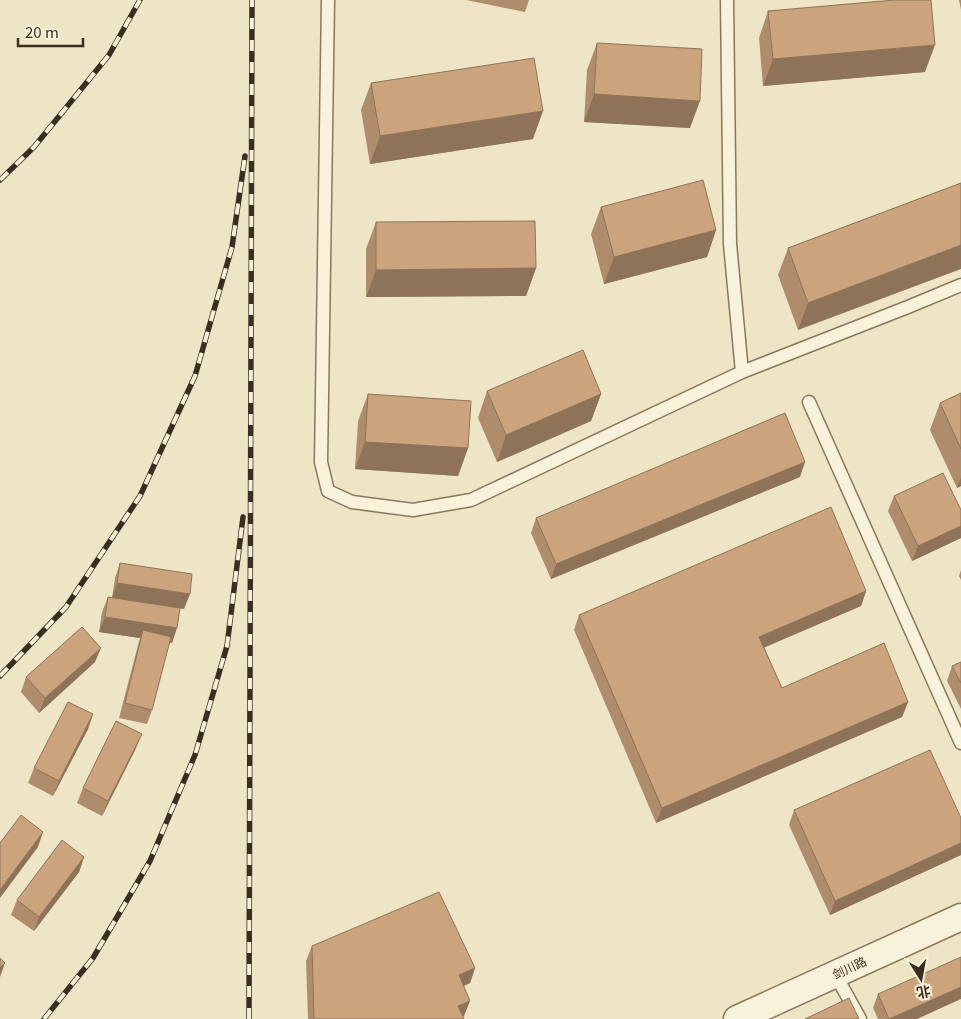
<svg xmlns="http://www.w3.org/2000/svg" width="961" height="1019" font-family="Georgia,'Noto Sans SC',serif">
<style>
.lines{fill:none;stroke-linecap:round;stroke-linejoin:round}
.service-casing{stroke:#89785c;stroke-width:15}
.minor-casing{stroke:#89785c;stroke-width:29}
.service{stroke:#f8f2da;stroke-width:12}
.minor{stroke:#f8f2da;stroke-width:26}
.rail-casing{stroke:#3a2e20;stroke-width:5.5}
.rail{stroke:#f5efd6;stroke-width:4;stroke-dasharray:11;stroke-linecap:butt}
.wall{fill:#af8d6c}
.shaded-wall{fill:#8e7358}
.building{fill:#cba47d;stroke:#8e7358}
.labels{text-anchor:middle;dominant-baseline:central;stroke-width:4;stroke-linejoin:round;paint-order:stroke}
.street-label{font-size:12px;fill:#3a2e20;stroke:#f5efd6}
</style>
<rect width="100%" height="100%" fill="#eee5c6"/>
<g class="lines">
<defs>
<path id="service" d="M328 0 321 462 328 491 352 502 413 510 471 500 742 372 908 307 961 285
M727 0 730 244 742 372
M809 402 961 743
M835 974 860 1019"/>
<path id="minor" d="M737 1019 961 917"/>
</defs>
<use href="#service" class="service-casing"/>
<use href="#minor" class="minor-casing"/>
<use href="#service" class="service"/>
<use href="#minor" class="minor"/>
<defs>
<path id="rail" d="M0 180 34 147 109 55 140 0
M0 676 66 607 140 496 195 376 232 247 245 156
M44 1019 93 958 150 861 195 755 227 646 243 517
M249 1019 252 0"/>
</defs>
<use href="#rail" class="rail-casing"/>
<use href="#rail" class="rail"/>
</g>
<path class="wall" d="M466 0H529L525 12Z
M959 0H961V10Z
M768 11 925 72 763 86 759 38Z
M597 43 690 128 584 122 587 70Z
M371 83 533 139 370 164 361 110Z
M961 183 798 330 778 275 788 248Z
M601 207 716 230 707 257 604 284 591 234Z
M376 222 536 268 526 296 366 297V249Z
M487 391 601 394 591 421 497 462 478 418Z
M961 393V486L957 488 930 430 940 403Z
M368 394 468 448 458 476 355 469 358 421Z
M800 477 551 579 531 533 536 518Z
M894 496 961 510V538L912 561 888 511Z
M120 563 184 609 180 608 172 643 169 642 152 710 147 724 119 718 138 645 140 638 99 632 102 612 108 597 112 598 115 578Z
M961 570V580L959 576Z
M866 591 861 606 764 647 782 688 908 702 902 717 656 823 574 630 579 615Z
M95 662 39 713 21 692 26 677Z
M961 662V709L947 681 952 666Z
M93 714 88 729 53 796 28 783 34 768Z
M136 748 102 816 77 803 83 788Z
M794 810 961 843V855L830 915 789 825Z
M84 857 79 872 34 931 11 915 17 900Z
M312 946 475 968 470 983 464 986V1016H463L464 1019H308L306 961Z
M878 994 917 1019H878L873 1008Z"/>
<path class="shaded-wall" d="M935 45 925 72 763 86 773 59Z
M594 94 700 101 690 128 584 122Z
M543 111 533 139 370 164 380 136Z
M716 230 707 257 604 284 614 257Z
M961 245V269L798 330 808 303Z
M536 268 526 296 366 297 376 270Z
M601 394 591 421 497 462 506 435Z
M365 442 468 448 458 476 355 469Z
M805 462 800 477 551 579 556 564Z
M961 477V486L957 488Z
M961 526V538L912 561 918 546Z
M117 583 190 594 184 609 112 598Z
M866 591 861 606 754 652 759 637Z
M105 617 177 628 172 643 141 638 143 630 140 638 99 632Z
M101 648 95 662 39 713 45 698Z
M908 702 902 717 656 823 662 808Z
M93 714 88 729 53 796 59 781Z
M142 734 136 748 102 816 108 801Z
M43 832 38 847 0 898V890Z
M961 843V855L830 915 835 901Z
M84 857 79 872 34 931 39 917Z
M5 963 0 977V968Z
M475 968 470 983 454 990 459 975Z
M961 987V999L917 1019H889Z
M470 1001 464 1016 457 1019 458 1006Z"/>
<path class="building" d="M894 0H931L935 45 773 59 768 11Z
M597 43 702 49 700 101 594 94Z
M534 58 543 111 380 136 371 83Z
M703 180 716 230 614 257 601 207Z
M961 183V245L808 303 788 248Z
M535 221 536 268 376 270V222Z
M583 350 601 394 506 435 487 391Z
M961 393V449L940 403Z
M368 394 471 401 468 448 365 442Z
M785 413 805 462 556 564 536 518Z
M943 473 961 510V526L918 546 894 496Z
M831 507 866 591 759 637 782 688 884 643 908 702 662 808 579 615Z
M120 563 192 574 190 594 117 583Z
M108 597 180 608 177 628 105 617Z
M82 627 101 648 45 698 26 677Z
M143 630 171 637 152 710 125 703Z
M961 662V683L952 666Z
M68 702 93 714 59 781 34 768Z
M116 721 142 734 108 801 83 788Z
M930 750 961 818V843L835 901 794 810Z
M21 815 43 832 0 890V843Z
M62 840 84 857 39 917 17 900Z
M439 892 475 968 459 975 470 1001 458 1006 464 1019H314L312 946Z
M961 957V987L889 1019 878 994Z
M0 958 5 963 0 968Z
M849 998 859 1019H805Z"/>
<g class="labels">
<g class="street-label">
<text transform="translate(849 967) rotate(-25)">剑川路</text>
</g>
</g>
<g transform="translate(921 979) rotate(169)" stroke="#f5efd6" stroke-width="4" paint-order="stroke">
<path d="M0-4L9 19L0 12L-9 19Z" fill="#3a2e20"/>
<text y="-8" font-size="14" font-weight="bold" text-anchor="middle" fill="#3a2e20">北</text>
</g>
<path d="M18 38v8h65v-8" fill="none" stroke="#3a2e20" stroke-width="2.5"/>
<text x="25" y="38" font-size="15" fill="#3a2e20" stroke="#f5efd6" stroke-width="4" paint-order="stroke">20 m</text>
</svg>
